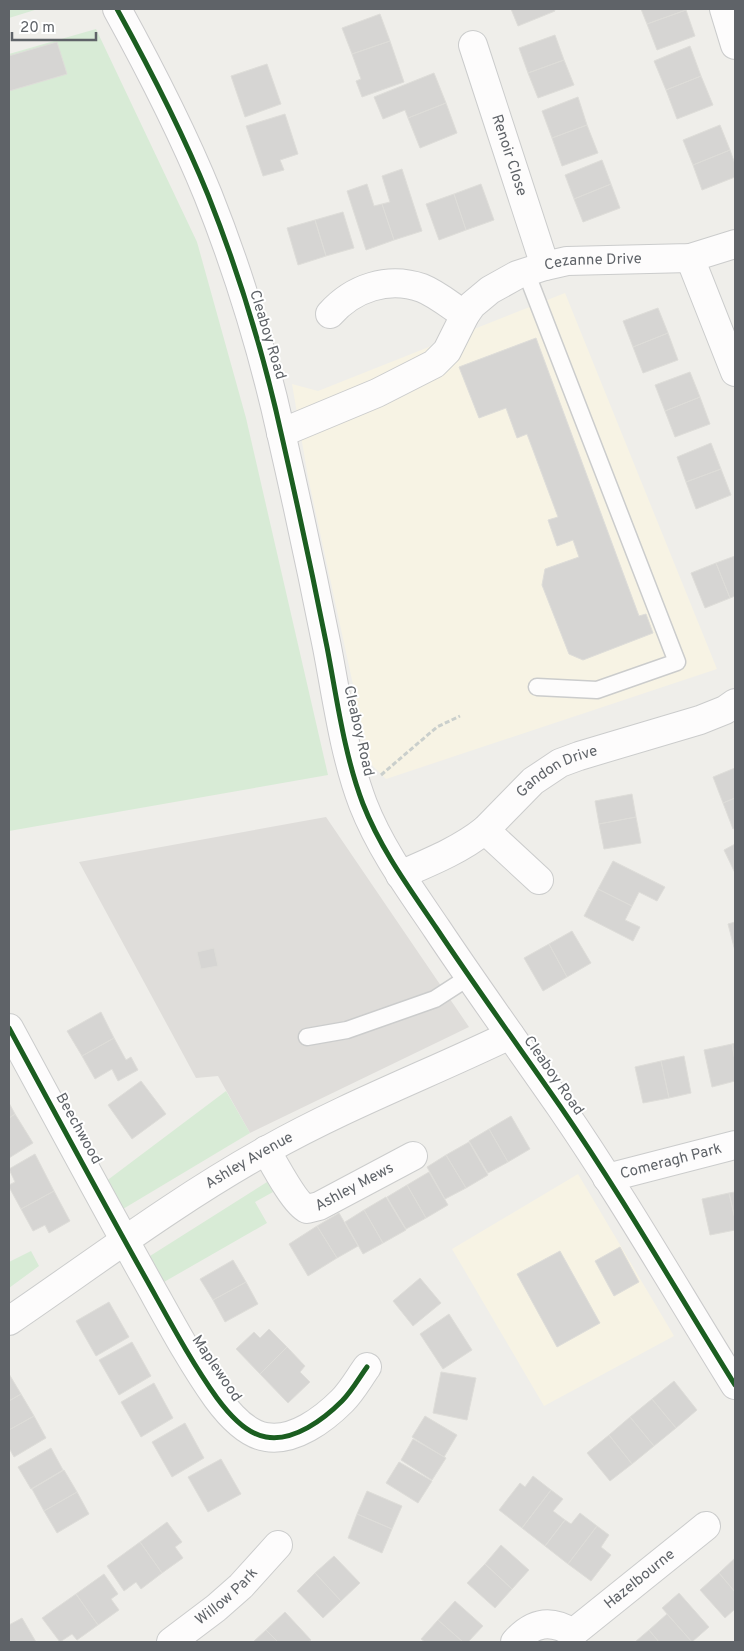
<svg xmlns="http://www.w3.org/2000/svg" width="744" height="1651" font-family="Overpass,sans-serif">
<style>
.commercial{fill:#f7f3e4}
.industrial{fill:#dfddda}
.green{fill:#d8ebd6}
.building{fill:#d6d5d3;stroke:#deddd9}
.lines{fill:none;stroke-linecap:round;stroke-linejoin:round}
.lane-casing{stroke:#cbcccc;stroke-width:19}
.street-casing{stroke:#cbcccc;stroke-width:30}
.secondary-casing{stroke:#cacacb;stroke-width:30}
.path{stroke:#cacfcc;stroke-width:3;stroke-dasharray:5 2.5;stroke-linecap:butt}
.lane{stroke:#fdfcfc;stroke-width:16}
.street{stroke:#fdfcfc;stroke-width:28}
.secondary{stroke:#fdfcfc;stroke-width:28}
.cycleway-casing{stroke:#fff;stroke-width:8}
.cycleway{stroke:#1b5e20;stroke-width:5}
.labels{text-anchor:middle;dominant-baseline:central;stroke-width:4;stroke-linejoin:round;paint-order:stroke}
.street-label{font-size:15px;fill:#5f6368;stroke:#fff}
</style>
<rect width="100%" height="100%" fill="#efeeea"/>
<path class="commercial" d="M565 293 717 669 386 779 370 763 308 477 292 384 318 391Z
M578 1174 674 1336 544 1406 452 1249Z"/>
<path class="industrial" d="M326 817 469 1027 250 1133 218 1076 196 1078 79 862Z"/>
<path class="green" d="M9 9H38L9 18Z
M96 29 197 242 246 418 328 775 9 831V54Z
M226 1091 250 1133 123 1209 105 1182Z
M267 1182 273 1192 255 1202 267 1223 164 1282 150 1256Z
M31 1251 39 1266 9 1288V1262Z"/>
<path class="building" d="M511 9H554L555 11 518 26Z
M641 9H685L686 10 647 24Z
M686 10 695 36 657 50 647 24Z
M380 14 390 41 352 54 342 28Z
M555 35 564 60 528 73 519 48Z
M390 41 404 82 362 97 356 81 361 79 352 54Z
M57 42 67 74 9 91V56Z
M690 46 701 76 666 90 654 61Z
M564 60 574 85 538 98 528 73Z
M267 64 281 104 245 117 231 76Z
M434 73 446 103 408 118 405 110 383 119 374 97Z
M701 76 713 105 677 119 666 90Z
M578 97 587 125 552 138 542 111Z
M446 103 457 133 420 148 408 118Z
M285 114 298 154 280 160 284 170 263 176 246 126Z
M587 125 598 153 562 166 552 138Z
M720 125 730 150 693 165 683 140Z
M730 150 735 164V177L702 190 693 165Z
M602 160 611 184 574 199 565 175Z
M402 169 422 231 394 240 382 204 390 202 382 176Z
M367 184 374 206 382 204 394 240 366 250 347 191Z
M481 184 494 220 466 230 454 194Z
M611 184 620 208 583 222 574 199Z
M454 194 466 230 439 240 426 204Z
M343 212 354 248 326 256 315 220Z
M315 220 326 256 298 265 287 228Z
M658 308 668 333 633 347 623 321Z
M668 333 678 360 643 373 633 347Z
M536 338 639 616 646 614 653 633 583 660 569 654 542 585 545 569 579 557 573 540 557 546 548 520 558 517 527 434 517 438 506 408 479 418 459 367Z
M690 372 700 397 665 411 655 385Z
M700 397 710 424 675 437 665 411Z
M711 443 721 469 686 482 677 457Z
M721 469 731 495 696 509 686 482Z
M735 556V596L730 598 716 563Z
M716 563 730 598 705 608 691 573Z
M735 768V798L723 803 713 777Z
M632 794 636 817 599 824 595 801Z
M735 798V828L733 829 723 803Z
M636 817 641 843 604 849 599 824Z
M735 844V873L724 850Z
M613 861 665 887 657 901 639 892 632 906 598 889Z
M598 889 632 906 625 920 640 927 633 941 584 916Z
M735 922V951L728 924Z
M572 931 591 963 567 977 549 944Z
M549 944 567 977 543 991 524 958Z
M214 948 218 966 201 969 197 952Z
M101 1012 114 1038 82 1056 67 1031Z
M114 1038 126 1060 131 1057 138 1070 118 1081 112 1069 95 1079 82 1056Z
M735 1043V1061L732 1044Z
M732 1044 735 1061V1081L712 1087 704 1050Z
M684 1056 691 1093 669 1098 661 1061Z
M661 1061 669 1098 643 1103 635 1067Z
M141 1081 166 1114 132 1139 108 1105Z
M9 1103 15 1114 9 1118Z
M15 1114 33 1143 9 1158V1118Z
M511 1116 530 1149 508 1162 489 1129Z
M489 1129 508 1162 488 1173 469 1141Z
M469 1142 488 1175 466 1188 446 1155Z
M35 1154 54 1191 21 1209 9 1187V1185L15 1182 9 1169Z
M446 1155 466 1188 445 1199 427 1167Z
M429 1172 448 1205 426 1218 407 1185Z
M407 1185 426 1218 406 1229 387 1197Z
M54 1191 70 1221 49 1233 45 1225 33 1231 21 1209Z
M735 1192V1219L729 1193Z
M729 1193 735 1219V1230L710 1235 702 1199Z
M386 1197 406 1230 383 1243 364 1210Z
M364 1210 383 1243 363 1254 345 1222Z
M339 1213 358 1246 337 1258 317 1226Z
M317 1226 337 1258 308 1276 289 1244Z
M620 1247 639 1282 614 1296 595 1261Z
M560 1251 600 1323 557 1347 517 1274Z
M233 1260 246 1282 213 1300 200 1279Z
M420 1278 441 1303 413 1326 393 1301Z
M246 1282 258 1304 225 1322 213 1300Z
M109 1302 129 1337 96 1356 76 1321Z
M449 1314 472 1350 443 1369 420 1334Z
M269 1329 287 1347 260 1374 236 1349 254 1332 260 1338Z
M132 1342 151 1376 119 1395 99 1360Z
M287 1347 305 1366 300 1372 310 1382 288 1403 260 1374Z
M441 1372 476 1378 467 1420 433 1413Z
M9 1374 21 1394 9 1401Z
M674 1381 697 1410 676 1428 652 1399Z
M154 1383 173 1418 141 1437 121 1402Z
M21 1394 34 1416 9 1430V1401Z
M652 1399 676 1428 654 1446 630 1417Z
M34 1416 46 1438 14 1457 9 1448V1430Z
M425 1416 457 1435 444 1457 412 1437Z
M630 1417 654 1446 632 1464 609 1435Z
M185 1423 204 1458 172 1477 152 1442Z
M609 1435 632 1464 610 1481 587 1453Z
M413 1439 446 1458 432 1480 401 1460Z
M51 1448 63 1470 31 1489 18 1467Z
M221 1459 241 1494 208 1512 188 1477Z
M399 1462 432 1481 418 1503 386 1483Z
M64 1470 77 1492 44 1511 32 1489Z
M533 1476 551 1490 522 1528 499 1510 520 1483 525 1487Z
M551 1490 563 1499 553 1511 565 1520 545 1546 522 1528Z
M367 1491 402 1506 392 1529 357 1514Z
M77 1492 89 1514 57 1533 44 1511Z
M580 1513 597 1526 568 1564 545 1546 565 1520 571 1524Z
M357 1514 392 1529 382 1553 348 1538Z
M167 1522 182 1542 175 1547 183 1558 162 1573 140 1542Z
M597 1526 609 1535 601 1547 611 1555 591 1581 568 1564Z
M140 1542 162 1573 141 1589 136 1582 124 1591 107 1566Z
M501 1545 529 1570 512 1589 485 1564Z
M334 1556 360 1583 341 1601 315 1573Z
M735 1558V1592L719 1573Z
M485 1564 512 1589 495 1608 467 1583Z
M315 1573 341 1601 323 1618 297 1591Z
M719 1573 735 1592V1609L725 1618 700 1590Z
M104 1574 118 1594 111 1599 119 1610 98 1625 76 1594Z
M679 1593 709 1627 692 1642 662 1608Z
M76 1594 98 1625 77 1640 72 1634 60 1642 42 1618Z
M455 1601 483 1626 468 1642H463L438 1620Z
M285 1612 311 1640 308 1642H278L266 1630Z
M667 1614 692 1642H659L649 1630Z
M22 1618 36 1642H9V1625Z
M438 1620 463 1642H425L421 1639Z
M266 1630 278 1642H253Z
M649 1630 659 1642H635Z"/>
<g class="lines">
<defs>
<path id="lane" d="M526 272 677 662 597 690 537 687
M307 1037 347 1030 435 999 469 977"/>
<g id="street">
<path d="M724 9 735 45"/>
<path id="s1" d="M473 45 545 266"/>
<path d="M690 258 735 372"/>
<path d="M330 314C353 288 388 276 422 288 437 294 451 306 465 315"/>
<path id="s2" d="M281 433 377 393 434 364 447 351 465 315 472 305 490 290 517 275 545 266 567 261 690 258 735 244"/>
<path d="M485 830 539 880"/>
<path id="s3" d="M400 875C430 862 460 850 485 830L533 781 560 763 579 756 700 720 725 710 735 703"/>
<path d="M9 1028C54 1111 99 1195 145 1277 168 1318 190 1360 217 1398 228 1413 246 1434 266 1437 294 1442 324 1419 342 1401 352 1391 359 1378 367 1367"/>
<path id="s4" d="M266 1150C274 1164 295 1204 307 1209L319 1206 413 1156"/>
<path id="s5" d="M607 1178 735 1145"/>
<path id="s6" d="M9 1321C94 1263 177 1200 267 1150 345 1106 429 1074 510 1035"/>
<path id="s7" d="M171 1642 216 1608 241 1586 278 1545"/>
<path id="s8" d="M515 1642C533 1622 551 1619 573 1633L706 1526"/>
</g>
<path id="secondary" d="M117 9C150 69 182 131 208 195 239 273 264 355 282 437 298 507 313 577 327 647 337 699 344 754 363 804 381 850 410 889 437 929 477 989 519 1047 560 1106 622 1196 677 1292 735 1385"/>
</defs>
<use href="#lane" class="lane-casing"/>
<use href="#street" class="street-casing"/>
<use href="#secondary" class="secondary-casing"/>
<path class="path" d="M381 775 437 727 460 716"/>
<use href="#lane" class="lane"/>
<use href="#street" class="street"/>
<use href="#secondary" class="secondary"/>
<defs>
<path id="cycleway" d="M117 9C150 69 182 131 208 195 239 273 264 355 282 437 298 507 313 577 327 647 337 699 344 754 363 804 381 850 410 889 437 929 477 989 519 1047 560 1106 622 1196 677 1292 735 1385
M9 1028C54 1111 99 1195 145 1277 168 1318 190 1360 217 1398 228 1413 246 1434 266 1437 294 1442 324 1419 342 1401 352 1391 359 1378 367 1367"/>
</defs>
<use href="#cycleway" class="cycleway-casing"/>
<use href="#cycleway" class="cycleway"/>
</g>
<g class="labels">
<g class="street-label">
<text stroke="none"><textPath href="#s1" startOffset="116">Renoir Close</textPath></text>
<text stroke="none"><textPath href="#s2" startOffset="371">Cezanne Drive</textPath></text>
<text transform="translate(267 335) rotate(73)">Cleaboy Road</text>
<text transform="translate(358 731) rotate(77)">Cleaboy Road</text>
<text stroke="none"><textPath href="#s3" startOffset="191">Gandon Drive</textPath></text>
<text transform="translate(553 1076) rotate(55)">Cleaboy Road</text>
<text transform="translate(78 1129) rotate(61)">Beechwood</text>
<text stroke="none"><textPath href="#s6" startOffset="289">Ashley Avenue</textPath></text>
<text stroke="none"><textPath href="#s5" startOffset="66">Comeragh Park</textPath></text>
<text stroke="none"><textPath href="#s4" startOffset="125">Ashley Mews</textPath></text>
<text transform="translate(216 1369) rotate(56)">Maplewood</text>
<text stroke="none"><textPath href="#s8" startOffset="151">Hazelbourne</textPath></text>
<text stroke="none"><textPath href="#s7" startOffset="72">Willow Park</textPath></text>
</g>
</g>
<rect width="744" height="1651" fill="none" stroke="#5f6368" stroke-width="20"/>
<path d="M12 32v8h84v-8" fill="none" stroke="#5f6368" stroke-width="2.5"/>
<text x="20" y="32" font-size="15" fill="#5f6368" stroke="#ffffff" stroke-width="4" paint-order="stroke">20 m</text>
</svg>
